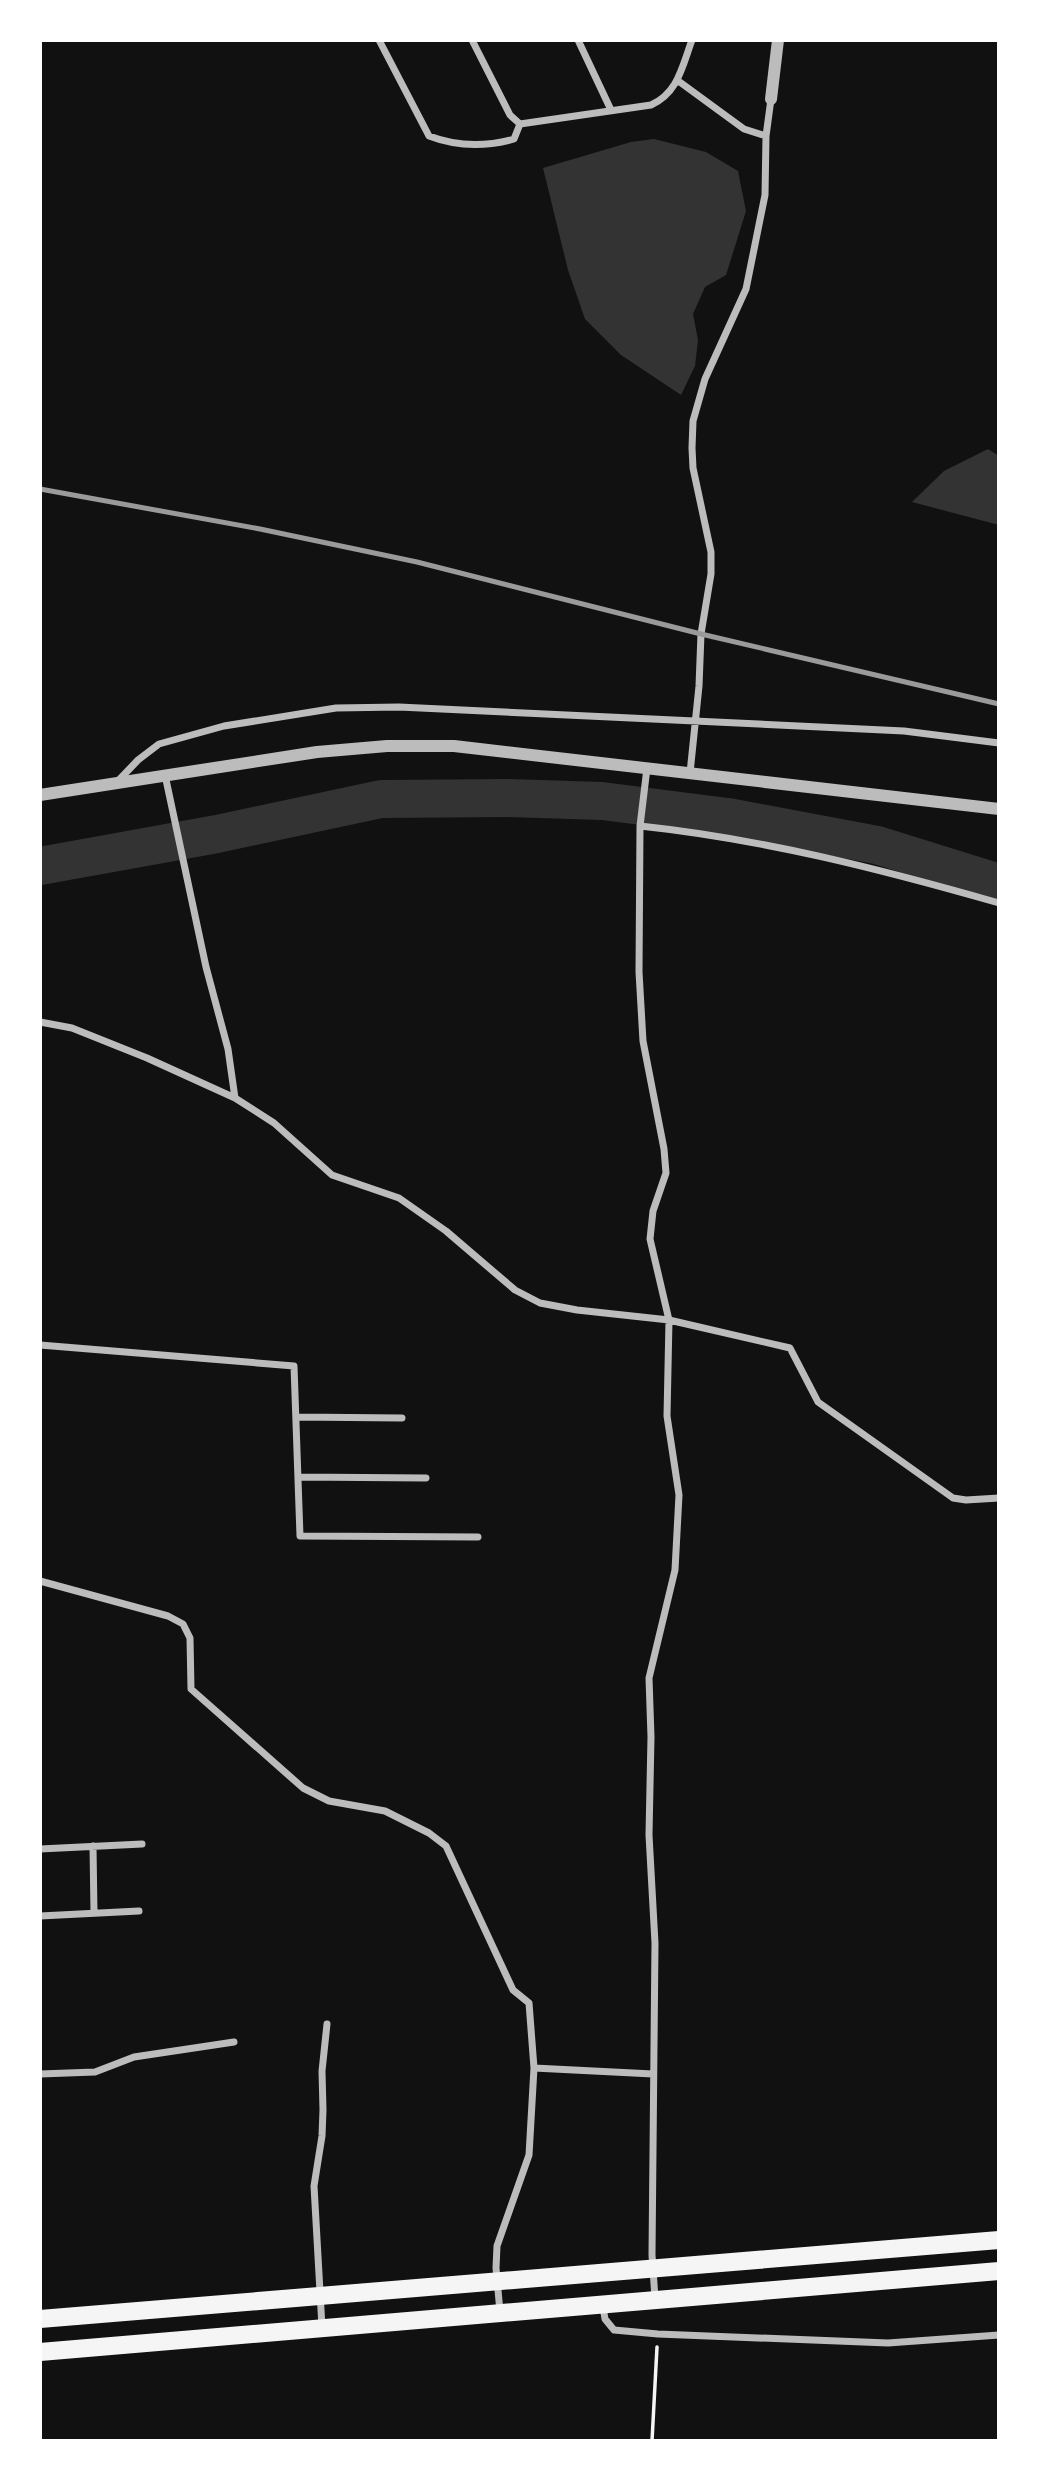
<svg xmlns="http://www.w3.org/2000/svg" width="1039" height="2481" font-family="'Fira Sans Condensed',sans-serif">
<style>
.water{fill:#333}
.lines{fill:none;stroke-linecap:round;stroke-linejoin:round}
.river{stroke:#333;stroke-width:38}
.path{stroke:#f5f5f5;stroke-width:3.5}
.minor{stroke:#bcbcbc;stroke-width:7}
.tertiary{stroke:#bcbcbc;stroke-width:12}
.primary{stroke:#f5f5f5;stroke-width:18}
.rail{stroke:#9a9a9a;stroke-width:5}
</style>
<rect width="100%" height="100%" fill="#111"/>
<path class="water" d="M654 139 706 152 738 171 746 211 726 275 705 287 693 314 698 340 695 366 681 395 621 355 585 319 568 270 543 168 631 142Z
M988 449 999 456V525L912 502 944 471Z"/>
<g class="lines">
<path class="river" d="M40 866 217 834 381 799 508 798 602 801 728 817 877 845 999 883"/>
<path class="path" d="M652 2441 657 2347"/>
<path class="minor" d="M379 40 429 136C458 147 485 147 514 139L520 124 651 105C678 93 682 67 692 40
M472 40 510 115 520 124
M578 40 611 110
M677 80 744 129 766 136
M647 768 640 826 639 972 643 1041 664 1149 666 1173 653 1211 650 1239 669 1320 667 1416 679 1495 675 1570 649 1678 651 1737 649 1835 655 1943 652 2255 655 2298
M690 773 699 686 701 634 711 574V552L693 468 692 448 693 421 705 379 746 289 765 195 766 136 771 99
M165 775 206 967 228 1049 235 1098
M117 782 138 760 159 744 224 726 336 708 399 707 904 731 999 743
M640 826C763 839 880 869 999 903
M40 1022 72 1028 147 1058 235 1098 274 1123 332 1175 399 1198 446 1231 515 1290 540 1303 577 1310 669 1320 790 1348 818 1402 953 1498 966 1500 999 1498
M40 1345 294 1366 300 1536 478 1537
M296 1417 402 1418
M298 1477 426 1478
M40 1581 168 1616 183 1624 190 1638 191 1689 303 1788 329 1801 385 1811 429 1833 446 1846 513 1990 529 2003 534 2068
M93 1846 94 1913
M40 1849 142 1844
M40 1916 139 1911
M40 2074 95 2072 134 2057 234 2042
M603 2307 605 2319 614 2330 658 2334 888 2343 999 2335
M500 2312 496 2268 497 2246 529 2155 534 2068 653 2074
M322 2327 314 2186 322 2136 323 2110 322 2071 327 2024"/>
<path class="tertiary" d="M771 99 778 40
M40 795 317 752 387 746H454L999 809"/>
<path class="primary" d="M40 2319 999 2240
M40 2352 999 2271"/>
<path class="rail" d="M40 489 260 529 417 562 701 634 999 704"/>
</g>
<rect width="1039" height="2481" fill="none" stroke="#ffffff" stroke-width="84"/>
</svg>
